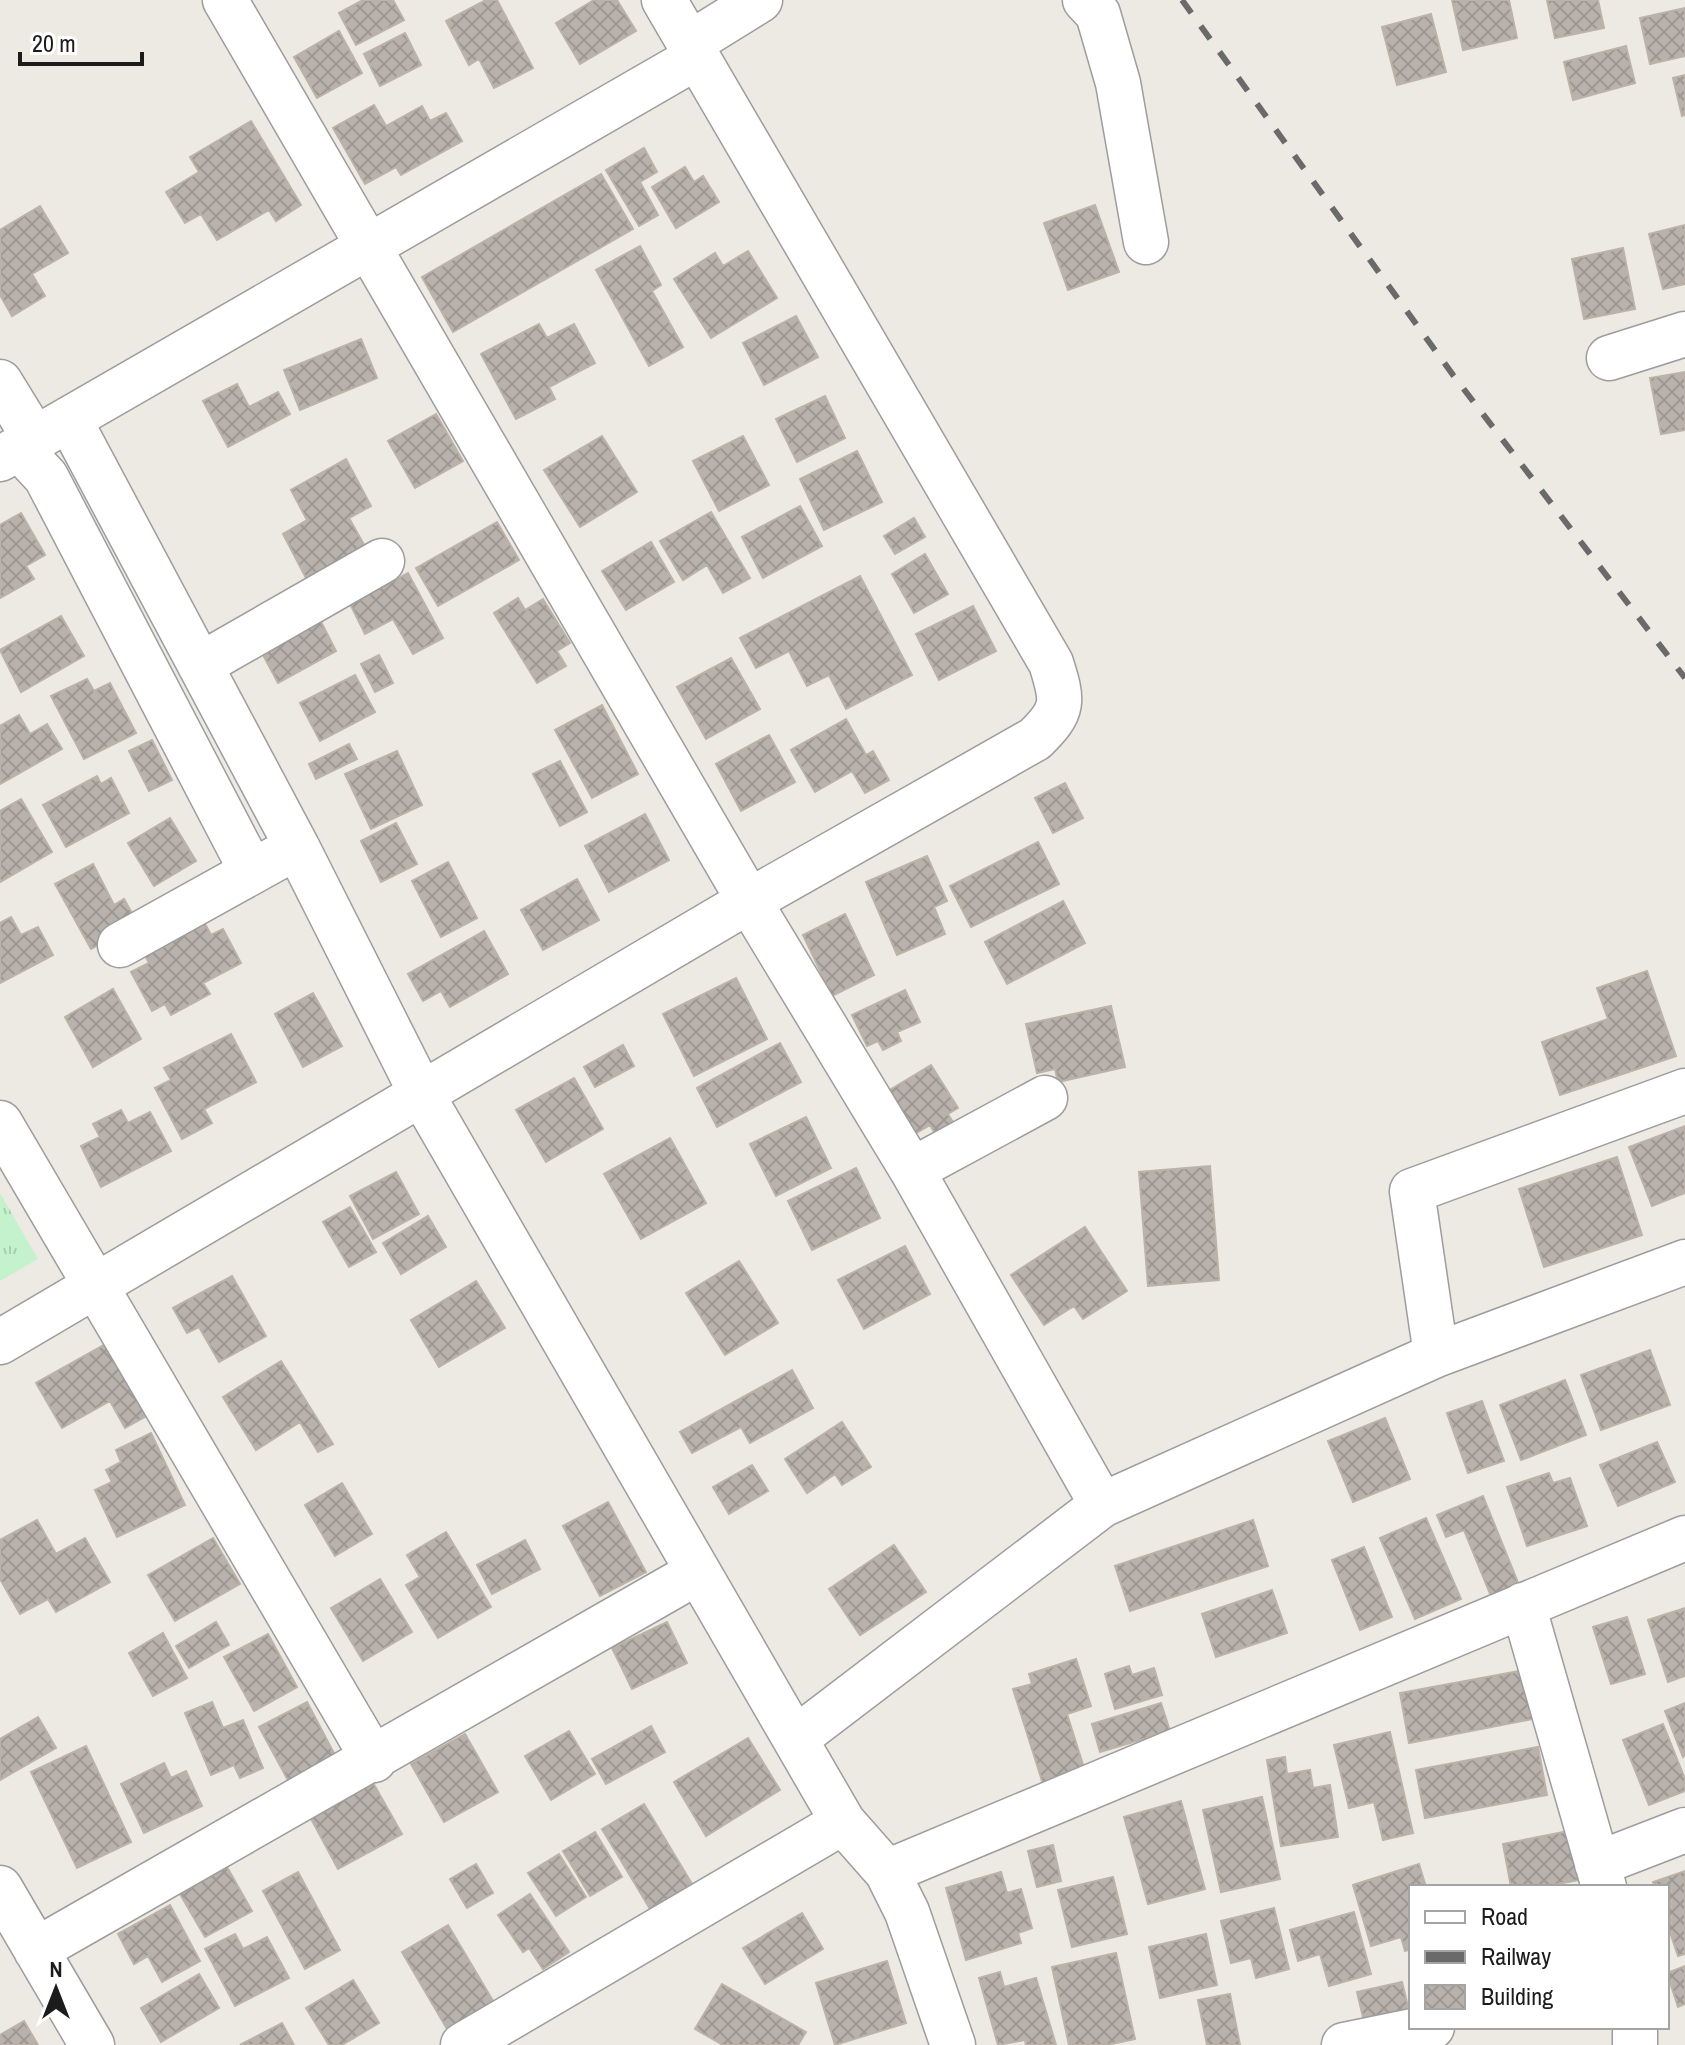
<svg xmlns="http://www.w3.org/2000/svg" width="1685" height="2045" font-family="'Archivo Narrow',sans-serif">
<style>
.park{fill:url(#park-tufts)}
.building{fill:url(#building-cross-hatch);stroke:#bcb2a7;stroke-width:2}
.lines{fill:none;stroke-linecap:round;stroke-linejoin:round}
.minor-casing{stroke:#9d9d9d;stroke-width:47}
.minor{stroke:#fff;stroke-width:44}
.rail{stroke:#6a6a6a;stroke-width:6;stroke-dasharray:16 16;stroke-linecap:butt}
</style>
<defs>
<pattern id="park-tufts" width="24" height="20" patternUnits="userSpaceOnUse" patternTransform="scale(2)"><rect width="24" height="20" fill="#c3f2cc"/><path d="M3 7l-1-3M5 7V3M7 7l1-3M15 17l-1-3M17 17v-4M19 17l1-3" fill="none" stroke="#a7cfaf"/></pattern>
<pattern id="building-cross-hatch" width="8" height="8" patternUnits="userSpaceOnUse" patternTransform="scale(2)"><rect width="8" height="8" fill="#b9b2ac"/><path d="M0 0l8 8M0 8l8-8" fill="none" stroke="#9e9893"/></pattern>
</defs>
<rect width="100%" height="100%" fill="#eceae3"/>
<path class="park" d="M0 1193 38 1259 0 1281Z"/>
<path class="building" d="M363 0H393L404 20 356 45 339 13Z
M486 0H497L533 68 494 88 479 59 469 65 446 21Z
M594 0H617L636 31 580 64 556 23Z
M1452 0H1509L1517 38 1463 50Z
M1547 0H1598L1604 28 1555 38Z
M1685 8V56L1650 64 1640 18Z
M1431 14 1446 72 1397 85 1382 27Z
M339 31 362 73 317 98 294 57Z
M405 33 421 65 380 86 364 54Z
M1626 46 1635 83 1573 100 1564 62Z
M1685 75V115L1682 116 1673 78Z
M374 105 386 126 422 106 430 121 446 113 462 141 401 175 396 167 365 184 333 128Z
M251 121 301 205 276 221 269 210 217 240 201 214 185 223 166 192 199 172 190 157Z
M644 148 657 172 640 182 658 215 639 226 606 170Z
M685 167 694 182 703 176 719 202 676 228 652 187Z
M601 174 633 229 453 332 422 277Z
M1095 205 1119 272 1068 290 1044 223Z
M40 206 68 253 32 274 45 296 12 316 0 295V230Z
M1685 225V284L1663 289 1649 234Z
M640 246 661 285 652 291 683 347 649 366 596 270Z
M1623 248 1635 309 1584 319 1572 259Z
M748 251 777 298 711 338 674 279 715 253 723 266Z
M796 316 818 357 764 385 743 343Z
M539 324 547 338 574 324 595 363 549 387 555 399 516 419 481 354Z
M361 339 377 378 300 410 284 370Z
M1685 372V430L1661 434 1650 378Z
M237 384 249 407 278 392 290 414 228 447 203 401Z
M825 396 845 438 797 462 776 419Z
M436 414 463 461 415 488 388 441Z
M602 436 637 492 580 527 544 470Z
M743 436 769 485 719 511 693 461Z
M857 451 882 502 824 530 800 479Z
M346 459 371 506 349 518 367 550 308 582 283 534 307 520 291 490Z
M800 506 822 546 763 578 742 537Z
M711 512 750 578 723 593 707 565 683 580 660 541Z
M21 513 45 555 26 566 34 579 0 598V525Z
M914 518 925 537 895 554 884 536Z
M497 522 519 560 438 606 416 568Z
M651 542 674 582 626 610 602 571Z
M925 554 948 594 914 613 892 574Z
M408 573 443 638 413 654 393 619 365 634 350 604Z
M860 576 912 675 846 709 829 675 807 686 789 651 756 668 740 638Z
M518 598 525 610 543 599 570 643 557 651 566 666 537 683 494 613Z
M973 606 996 651 939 680 916 634Z
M315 610 336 651 278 683 256 642Z
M61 616 84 656 21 692 0 650Z
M379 655 393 683 375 692 361 664Z
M731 658 760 709 706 739 677 687Z
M355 675 375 712 320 741 300 703Z
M87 679 94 691 110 683 136 733 84 759 51 696Z
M602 705 638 774 592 798 555 730Z
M19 715 30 734 47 724 62 749 0 784V726Z
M846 719 866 755 873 751 889 780 865 793 852 771 815 792 791 750Z
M769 735 795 782 741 811 716 764Z
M152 740 172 780 149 791 129 751Z
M349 744 357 759 316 779 309 764Z
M397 751 422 805 371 829 345 774Z
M560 761 587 812 560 826 533 774Z
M97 776 101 784 111 778 129 813 66 847 43 805Z
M1065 783 1083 818 1053 833 1035 798Z
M21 799 52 852 0 882V811Z
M645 814 669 860 609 892 585 846Z
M170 818 196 861 154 886 128 843Z
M396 823 417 864 381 882 361 841Z
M1038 842 1059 884 971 927 950 886Z
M927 856 947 901 934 907 945 934 897 955 866 882Z
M448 862 477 918 441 937 412 881Z
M93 864 114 905 124 899 138 924 91 949 55 884Z
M577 879 599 920 543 950 521 910Z
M1063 901 1085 943 1007 984 985 942Z
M845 914 874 975 832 996 803 935Z
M11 917 21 935 38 927 53 955 0 983V923Z
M203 920 211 935 223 929 241 963 203 983 210 994 171 1015 165 1004 152 1011 131 972 149 963 143 952Z
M484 931 508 974 450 1007 441 991 423 1001 408 974Z
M1647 971 1676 1056 1560 1095 1542 1042 1608 1019 1597 988Z
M736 978 767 1039 694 1076 663 1014Z
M113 989 141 1039 93 1067 65 1017Z
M905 990 920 1022 897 1032 901 1041 883 1050 878 1041 867 1046 852 1015Z
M313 993 342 1046 303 1067 275 1014Z
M1111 1006 1125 1067 1058 1082 1055 1069 1037 1073 1026 1024Z
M231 1034 256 1082 204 1109 212 1123 182 1139 155 1088 171 1080 164 1068Z
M780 1043 801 1082 717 1127 697 1088Z
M623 1045 634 1066 595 1087 584 1067Z
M931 1065 958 1108 948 1114 954 1124 936 1135 930 1125 915 1134 888 1091Z
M574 1078 603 1129 546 1162 516 1110Z
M121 1110 128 1123 150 1112 171 1151 101 1187 81 1146 100 1137 93 1124Z
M806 1117 831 1168 776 1196 750 1144Z
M1685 1126V1193L1652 1206 1629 1147Z
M670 1138 706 1203 641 1239 604 1174Z
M1617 1157 1642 1235 1544 1267 1519 1189Z
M1210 1166 1219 1280 1148 1286 1139 1172Z
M856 1168 880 1218 812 1250 788 1201Z
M396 1172 419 1214 373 1239 350 1196Z
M350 1207 376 1252 349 1267 323 1222Z
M428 1216 446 1247 401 1274 383 1243Z
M1085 1227 1127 1291 1083 1319 1074 1306 1044 1325 1011 1275Z
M905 1246 930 1294 864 1329 838 1280Z
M739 1261 778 1323 725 1355 686 1293Z
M232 1276 266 1336 219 1362 199 1327 187 1333 173 1308Z
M476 1281 505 1328 439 1367 411 1320Z
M109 1342 150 1414 125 1428 110 1401 62 1428 36 1383Z
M1650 1350 1670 1405 1601 1430 1581 1375Z
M281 1361 333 1444 318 1452 300 1422 256 1450 223 1397Z
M792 1370 813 1408 750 1443 741 1427 692 1453 680 1432Z
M1565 1380 1586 1435 1521 1460 1500 1405Z
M1482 1401 1504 1461 1468 1473 1447 1413Z
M1385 1418 1410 1479 1353 1502 1328 1441Z
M842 1422 871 1467 842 1485 835 1474 807 1493 785 1459Z
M151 1433 185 1505 117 1537 95 1490 112 1482 106 1470 121 1462 116 1450Z
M1657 1442 1675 1482 1618 1506 1600 1465Z
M752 1465 768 1491 729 1514 713 1487Z
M1549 1473 1553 1483 1570 1478 1587 1526 1527 1546 1507 1487Z
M342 1483 372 1534 335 1556 305 1505Z
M1483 1496 1523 1595 1495 1606 1464 1530 1446 1537 1437 1515Z
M608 1502 646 1572 600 1596 563 1526Z
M1426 1518 1461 1599 1415 1619 1380 1538Z
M37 1520 56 1554 85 1538 110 1582 56 1612 48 1599 20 1614 0 1579V1540Z
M1253 1520 1268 1566 1130 1611 1115 1566Z
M446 1532 491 1607 438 1638 406 1585 420 1577 407 1555Z
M213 1538 240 1584 175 1621 148 1575Z
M525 1540 540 1569 492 1594 477 1565Z
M894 1545 926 1592 860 1635 829 1589Z
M1364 1547 1392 1617 1360 1630 1332 1560Z
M380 1579 412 1632 363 1661 331 1608Z
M1272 1590 1287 1633 1216 1657 1202 1614Z
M1685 1608V1676L1668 1682 1648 1620Z
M1627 1617 1645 1674 1611 1684 1593 1627Z
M216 1622 229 1645 189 1668 176 1646Z
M667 1622 687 1663 632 1689 612 1648Z
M163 1633 187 1678 153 1696 129 1653Z
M268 1634 297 1687 254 1711 224 1657Z
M1076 1659 1091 1706 1067 1714 1085 1771 1043 1784 1013 1689 1032 1684 1029 1674Z
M1129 1666 1132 1675 1154 1668 1162 1695 1115 1709 1105 1674Z
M1525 1670 1533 1719 1409 1743 1400 1693Z
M212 1702 223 1728 243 1720 263 1768 240 1778 234 1765 211 1775 185 1713Z
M307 1702 336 1757 289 1782 259 1727Z
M1161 1703 1170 1731 1100 1752 1092 1724Z
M1685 1703V1756L1683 1757 1665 1711Z
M38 1717 56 1748 0 1780V1739Z
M1663 1724 1685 1779V1791L1649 1805 1623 1740Z
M651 1726 665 1752 606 1784 592 1759Z
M569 1731 595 1774 551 1800 525 1756Z
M1390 1732 1413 1833 1383 1840 1374 1802 1349 1808 1334 1745Z
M465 1734 498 1792 444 1822 411 1764Z
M748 1738 780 1790 706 1836 674 1782Z
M86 1746 131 1842 77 1868 31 1772Z
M1538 1747 1547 1795 1425 1818 1416 1770Z
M1285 1757 1287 1774 1310 1770 1313 1788 1330 1785 1338 1837 1281 1846 1267 1760Z
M164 1763 171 1778 186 1771 202 1806 144 1833 121 1784Z
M372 1781 402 1834 338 1869 309 1815Z
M1262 1797 1280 1879 1221 1892 1203 1810Z
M1181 1801 1205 1889 1148 1904 1124 1817Z
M644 1804 692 1884 650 1909 602 1829Z
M1574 1830 1584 1879 1542 1887H1511L1503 1844Z
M595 1832 622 1877 590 1896 563 1851Z
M1053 1845 1061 1881 1037 1887 1028 1851Z
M559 1854 586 1897 556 1916 528 1873Z
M476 1864 493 1893 467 1908 450 1879Z
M1419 1864 1426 1887H1411V1949L1405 1951 1401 1937 1371 1946 1353 1885Z
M227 1867 252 1911 205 1937 180 1894Z
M1685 1871V1954L1678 1956 1667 1923V1887H1655L1653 1882Z
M298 1872 340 1950 305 1969 263 1891Z
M1001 1872 1007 1893 1021 1889 1032 1928 1018 1933 1021 1943 966 1960 946 1888Z
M1113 1877 1127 1934 1072 1947 1058 1890Z
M530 1894 569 1952 543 1969 529 1948 523 1952 498 1915Z
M170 1905 200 1961 162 1982 148 1956 134 1964 118 1934Z
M1274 1908 1289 1969 1256 1978 1251 1958 1231 1963 1221 1921Z
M1354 1912 1371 1974 1329 1986 1320 1954 1298 1961 1290 1930Z
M802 1913 823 1949 765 1984 743 1948Z
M448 1925 496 2006 450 2034 402 1952Z
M235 1934 243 1949 267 1937 289 1978 235 2006 205 1949Z
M1206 1934 1217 1985 1160 1998 1149 1947Z
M1116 1953 1135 2039 1107 2045H1069L1052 1967Z
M887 1961 906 2023 835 2045 816 1983Z
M1685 1966V2004L1678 2007 1667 1973Z
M1000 1972 1004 1987 1036 1978 1056 2045H1026L1025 2040 998 2045 979 1978Z
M199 1974 219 2008 161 2042 141 2008Z
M353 1980 379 2023 342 2045H329L306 2008Z
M1402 1982 1411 2019 1366 2030 1357 1992Z
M722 1984 806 2032 798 2045H723L695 2029Z
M1230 1994 1240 2045H1207L1198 2000Z
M24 2021 38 2045H0V2035Z
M282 2023 294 2045H240Z"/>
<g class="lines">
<defs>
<path id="minor" d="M225 0 749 901 912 1170 1102 1505
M1085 0 1098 14 1118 83 1146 242
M689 44 760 0
M1609 358 1685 334
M0 382 35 439
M69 419 297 847 421 1093 843 1822 887 1872 907 1912 953 2045
M19 448 46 477 252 872
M0 459 697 57
M200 665 382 561
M120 945 277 858
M0 1123 374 1760
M912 1170 1045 1098
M0 1342 749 901 1035 739C1065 710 1063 701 1051 663L664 0
M1436 1355 1412 1191 1685 1091
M1523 1605 1604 1887
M795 1739 1102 1505 1436 1355 1685 1262
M1597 1864 1685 1830
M887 1872 1685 1538
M0 1888 92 2045
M36 1950 698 1572
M1635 2027V2045
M463 2045 843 1822
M1344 2045 1432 2027"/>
</defs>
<use href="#minor" class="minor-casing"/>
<use href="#minor" class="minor"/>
<path class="rail" d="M1182 0 1453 375 1685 678"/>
</g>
<rect x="1409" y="1885" width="260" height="144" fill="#ffffff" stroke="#a4a4a4" stroke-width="2"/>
<rect x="1425" y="1911" width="40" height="12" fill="#ffffff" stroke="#a4a4a4" stroke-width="2"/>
<text x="1481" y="1925" font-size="24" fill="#1c1c1c">Road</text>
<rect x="1425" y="1951" width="40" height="12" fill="#6a6a6a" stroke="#a4a4a4" stroke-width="2"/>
<text x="1481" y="1965" font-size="24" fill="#1c1c1c">Railway</text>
<rect x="1425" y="1985" width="40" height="24" fill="url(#building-cross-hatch)" stroke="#a4a4a4" stroke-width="2"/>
<text x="1481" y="2005" font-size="24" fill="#1c1c1c">Building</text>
<g transform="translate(56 1989)" stroke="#ffffff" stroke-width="6" paint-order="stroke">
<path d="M0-6L14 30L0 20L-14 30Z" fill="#1c1c1c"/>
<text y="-12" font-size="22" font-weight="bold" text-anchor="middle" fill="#1c1c1c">N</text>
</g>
<path d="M20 52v12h122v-12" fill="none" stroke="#1c1c1c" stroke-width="4"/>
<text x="32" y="52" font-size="24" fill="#1c1c1c" stroke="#ffffff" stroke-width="6" paint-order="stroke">20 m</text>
</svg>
